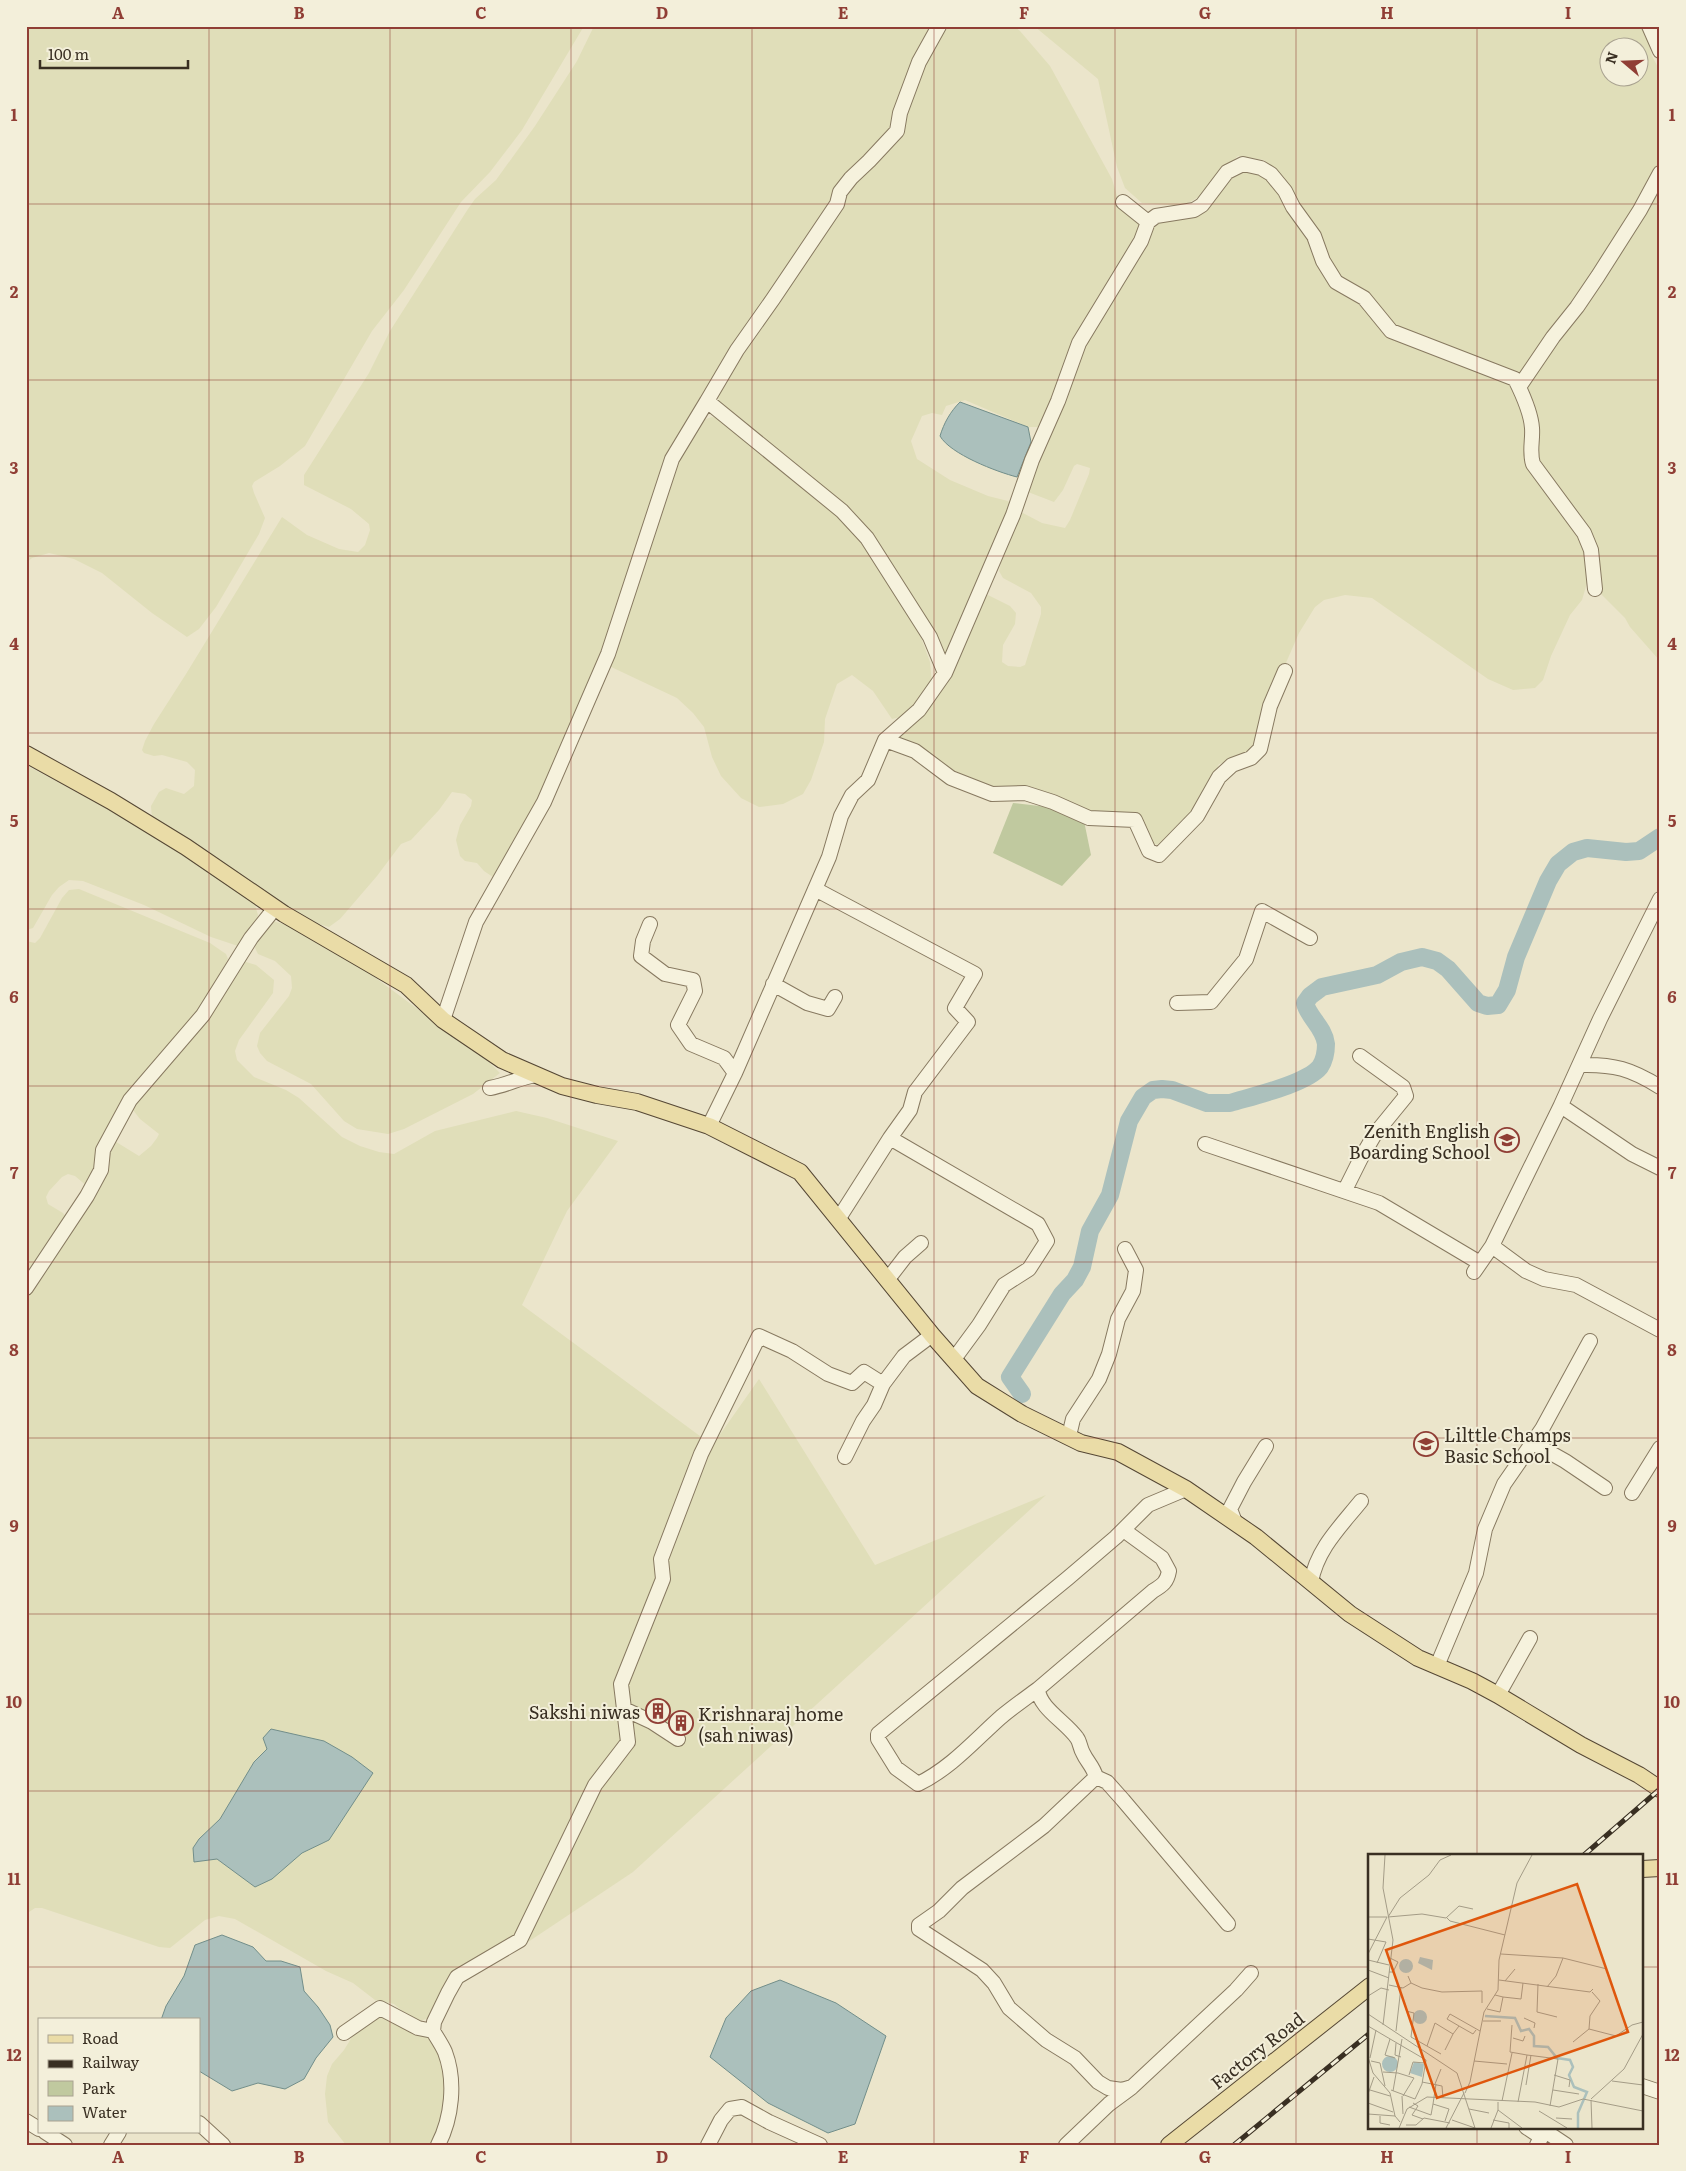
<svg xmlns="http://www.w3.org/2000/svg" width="1686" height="2171" font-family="Literata,serif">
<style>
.farmland{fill:#e0deb9;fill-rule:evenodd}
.green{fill:#c0c99f}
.water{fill:#abc0bc;stroke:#728e8a}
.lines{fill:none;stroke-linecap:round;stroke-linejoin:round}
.river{stroke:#abc0bc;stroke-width:18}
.minor-casing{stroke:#877960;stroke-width:16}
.major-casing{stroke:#554734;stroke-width:18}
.minor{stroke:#f6f2dd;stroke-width:14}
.major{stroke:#eadca7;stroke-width:16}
.rail-casing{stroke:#392f22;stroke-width:5}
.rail{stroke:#f3efda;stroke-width:3;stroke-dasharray:9;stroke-linecap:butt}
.grid{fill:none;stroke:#903e35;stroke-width:1;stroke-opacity:0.55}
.labels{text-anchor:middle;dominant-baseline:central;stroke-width:4;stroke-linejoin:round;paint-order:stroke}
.poi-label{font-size:18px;fill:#392f22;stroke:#f3efda;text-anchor:end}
.street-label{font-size:18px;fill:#392f22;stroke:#f3efda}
.inset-river{fill:none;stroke:#abc0bc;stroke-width:2.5}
.inset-road{fill:none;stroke:#a49c87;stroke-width:1}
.view{fill:#df570d;fill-opacity:0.15;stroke:#df570d;stroke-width:2.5}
.inset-edge{fill:none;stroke:#392f22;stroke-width:2.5}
.neatline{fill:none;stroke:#903e35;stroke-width:2}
.grid-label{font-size:16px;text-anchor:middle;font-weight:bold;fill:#903e35}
</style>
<rect width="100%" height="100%" fill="#ebe5cb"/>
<path class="farmland" d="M26 26H584L522 130 490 172 461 202 404 290 372 331 305 446 280 466 254 482 252 486 254 493 265 518 259 534 216 607 199 629 187 637 152 613 102 573 74 559 49 553 32 558 26 563Z
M594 26H937L894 130 876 153 726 361 683 426 667 463 600 662 538 803 493 877 484 871 477 863 465 861 460 856 456 840 460 825 471 806 472 800 465 794 452 792 439 810 411 840 401 844 377 876 340 919 329 927 315 923 280 903 152 819 151 806 159 792 166 788 184 794 194 786 195 770 187 762 162 755 154 756 144 753 142 750 145 741 154 724 186 674 282 517 307 535 339 549 358 552 365 545 370 530 369 524 351 509 304 485V475L369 373 390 331 468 209 475 199 496 180 535 126 577 61Z
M943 26H1014L1020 31 1050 66 1112 179 1119 203 1126 214 1141 226 1042 427H1028L965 400 946 406 942 415 932 413 922 416 915 432 911 441 917 459 950 480 988 496 1008 501 1011 506 949 654 944 657 884 557 774 448 738 416 720 404 717 393 847 186 880 156 922 63Z
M1034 26H1644L1652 56 1660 71V165L1591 276 1520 373 1487 366 1401 330 1339 277 1281 177 1264 160 1238 156 1213 178 1202 195 1183 206 1142 203 1125 188 1117 167 1098 79ZM1608 48H1638V78H1608Z
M1242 169 1255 170 1277 189 1318 252 1378 322 1513 384 1525 410 1530 469 1585 546 1590 573 1582 600 1570 615 1551 656 1543 680 1535 688 1513 690 1488 679 1372 598 1345 595 1324 600 1315 607 1299 633 1278 681 1257 746 1246 757 1219 764 1209 786 1200 795 1189 816 1161 845 1153 844 1140 821 991 790 945 770 898 738 986 594 1010 606 1016 613 1015 624 1003 645 1002 662 1008 666 1020 667 1025 665 1041 614V607L1031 593 1003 578 999 571 1004 550 1021 512 1042 523 1065 528 1070 520 1089 474 1090 468 1077 464 1074 466 1063 490 1054 502 1028 492 1029 482 1081 347 1154 221 1179 215Z
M1660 182V661L1630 627 1625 618 1599 592 1597 560 1540 466 1534 447 1527 389 1543 354Z
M712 417 724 419 798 478 852 529 866 546 919 632 930 662 932 685 904 716 892 719 873 691 852 675 837 684 825 719 824 742 811 780 803 794 783 804 759 807 741 798 721 776 712 757 704 727 693 713 677 698 607 665 691 429 699 421Z
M26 765 126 819 241 892 255 905 258 915 256 921 238 946 211 937 144 905 83 881 69 880 59 887 52 895 33 928 26 930Z
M79 889 210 943 226 954 228 959 198 1014 126 1101 97 1161 88 1187 75 1176 68 1174 62 1177 49 1191 46 1197 48 1204 63 1213 67 1219 26 1284V941L35 943 40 938 62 898 69 890Z
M268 920 288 925 365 970 489 1062 500 1073 473 1094 404 1129 388 1134 357 1129 344 1121 311 1084 267 1061 260 1053 257 1046 260 1033 289 996 292 988 291 976 275 961 258 954 255 948 259 931Z
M246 962 256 965 274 980 273 993 239 1040 235 1051 237 1060 254 1077 286 1090 299 1098 342 1137 360 1146 379 1152 394 1154 435 1131 516 1111 547 1118 618 1141 567 1211 522 1305 704 1439 657 1547 655 1553 658 1579 637 1634 614 1682V1694L624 1736 521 1926 512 1938 458 1971 429 2018 420 2021 406 2014 394 2004 375 2000 353 1983 326 1971 235 1919 219 1916 205 1920 170 1948 159 1947 42 1908H35L26 1914V1294L113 1140 139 1156 151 1146 157 1138 159 1134 140 1119 133 1110 138 1093 239 963Z
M759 1379 875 1565 1046 1495 633 1872 522 1946 581 1818 622 1756 626 1682 667 1582 670 1574 666 1566 671 1544 707 1453Z
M380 2010 427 2034 434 2040 448 2090 443 2122 432 2145H346L328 2122 325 2094 327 2076 332 2064 344 2050 360 2024Z"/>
<path class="green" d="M1013 803 1065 809 1084 821 1091 855 1062 886 993 853Z"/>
<path class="water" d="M960 402 1028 427 1031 442 1017 477C997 472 950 454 940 436 944 423 950 412 960 402Z
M271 1729 324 1741 352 1757 373 1773 329 1840 302 1853 272 1879 255 1887 217 1859 194 1862 193 1848 199 1839 220 1819 254 1762 267 1749 263 1738Z
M222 1935 253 1947 266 1961H281L300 1967 304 1991 318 2007 330 2025 333 2037 316 2058 304 2079 285 2089 258 2083 232 2091 199 2071V2020H161L166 2006 184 1976 195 1945Z
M780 1980 836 2003 886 2036 855 2124 828 2133 768 2103 710 2057 726 2018 751 1991Z"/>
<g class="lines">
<path class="river" d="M1022 1394 1010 1377 1062 1294 1075 1280 1082 1267 1090 1231 1110 1195 1129 1121 1143 1097 1153 1090 1162 1089 1172 1090 1207 1103H1230C1253 1096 1306 1084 1320 1067 1324 1061 1326 1051 1326 1044 1324 1027 1308 1017 1305 1003L1310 996 1322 987 1377 975 1401 962 1422 957 1437 961 1448 969 1478 1003 1487 1006 1498 1005 1507 990 1516 957 1548 881 1558 864 1573 852 1587 848 1626 852 1639 851 1660 837"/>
<defs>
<path id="minor" d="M939 26 919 62 900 113 897 131 869 161 851 178 840 192 837 204 773 299 737 350 707 401 842 511 867 538 930 637 945 673
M1649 26 1660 51
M1148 222 1156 216 1194 210 1202 205 1227 172 1243 164 1261 168 1271 174 1285 191 1293 207 1314 236 1323 261 1336 282 1364 298 1391 331 1515 379C1522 393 1531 412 1532 428 1533 441 1529 451 1533 464L1584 533 1591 550 1595 589
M1519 387 1553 337 1577 307 1598 276 1640 210 1660 173
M885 740 915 751 951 778 992 794 1025 793 1053 802 1089 818 1135 820 1149 851 1159 855 1197 816 1219 777 1232 765 1251 758 1260 749 1270 706 1285 671
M815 889 975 974 955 1008 968 1022 915 1092 910 1110 890 1138
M1660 899 1600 1019 1561 1105 1564 1108 1632 1154 1660 1168
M650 924 643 941 641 956 665 974 693 980 695 991 678 1025 691 1044 724 1058 735 1073
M773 984 807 1003 828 1009 835 997
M1177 1003 1211 1002 1246 959 1262 911 1310 938
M443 1020 476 922 544 802 608 654 672 459 707 401
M1580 1065C1614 1064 1631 1069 1660 1087
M490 1088C507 1085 519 1078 535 1075
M709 1126 735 1073 829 857 841 816 852 795 868 780 885 740 919 710 945 673 1013 515 1032 460 1058 401 1079 343 1141 241 1148 222 1123 202
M1205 1144 1379 1203 1480 1263
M1345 1190 1361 1158 1375 1134 1406 1096 1403 1087 1360 1056
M839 1218 890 1138 1038 1224 1047 1241 1029 1269 1004 1285 979 1325 954 1359
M1492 1246 1526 1271 1544 1279 1576 1285 1660 1330
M1474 1272 1492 1246 1561 1105
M888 1279 905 1257 921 1243
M26 1288 87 1196 101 1170 103 1150 130 1100 203 1015 251 938 275 908
M1069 1436 1073 1419 1099 1379 1109 1354 1118 1319 1133 1291 1136 1270 1125 1249
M1533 1443 1565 1461 1605 1488
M845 1457 863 1421 874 1405 883 1384 904 1356 932 1335
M1632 1493 1660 1448
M1235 1522 1230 1509 1244 1482 1266 1446
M1311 1582C1317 1549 1340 1527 1361 1501
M1437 1666 1476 1573 1485 1529 1504 1484 1542 1429 1590 1341
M1038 1689C1026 1698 1013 1707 1001 1717 974 1741 951 1768 918 1784L896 1768 878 1739V1734L1068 1578 1116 1537 1148 1505 1186 1489
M1498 1695 1530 1638
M624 1709 652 1722 678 1739
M1096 1777C1093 1766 1087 1762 1083 1753 1080 1748 1080 1742 1077 1738 1066 1722 1039 1708 1038 1689L1153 1591C1163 1585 1167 1582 1169 1571L1162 1558 1129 1534
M433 2031C437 2038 442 2045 445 2052 456 2081 452 2118 438 2145
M344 2033 380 2008 418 2028 433 2031 434 2022 448 1993 457 1977 520 1940 595 1785 628 1742 621 1684 663 1579 661 1559 701 1454 759 1336 792 1351 828 1374 852 1383 864 1372 883 1384
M1642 2086 1660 2092
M1132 2087 1122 2090 1108 2088 1098 2082 1075 2058 1046 2040 1009 2008 994 1983 982 1970 919 1929V1925L939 1911 962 1888 1044 1826 1096 1777 1107 1782 1123 1800 1228 1924
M26 2121 39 2129
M199 2123 223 2145
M1526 2127 1541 2137
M1545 2131 1566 2145
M45 2132 65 2145
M111 2145 119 2132
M708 2145 721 2120 730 2109 742 2107 769 2122 820 2145
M1066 2145 1109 2104 1132 2087 1236 1990 1251 1973
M1537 2145 1547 2127"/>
<path id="major" d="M26 754 111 801 186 847 284 914 406 985 443 1020 502 1060 562 1086 597 1095 637 1102 709 1126 800 1172 932 1335 977 1386 1022 1414 1081 1443 1118 1452 1186 1489 1256 1537 1350 1614 1418 1658 1472 1681 1498 1695 1581 1745 1639 1775 1660 1789
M1642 1869 1660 1868
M1169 2145 1370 1986"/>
</defs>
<use href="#minor" class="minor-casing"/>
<use href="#major" class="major-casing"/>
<use href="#minor" class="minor"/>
<use href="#major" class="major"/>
<defs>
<path id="rail" d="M1584 1855 1660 1789
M1234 2145 1370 2033"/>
</defs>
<use href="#rail" class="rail-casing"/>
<use href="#rail" class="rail"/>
</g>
<path class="grid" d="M209 26V2145M390 26V2145M571 26V2145M752 26V2145M934 26V2145M1115 26V2145M1296 26V2145M1477 26V1855M26 204H1660M26 380H1660M26 556H1660M26 733H1660M26 909H1660M26 1086H1660M26 1262H1660M26 1438H1660M26 1614H1660M26 1791H1660M26 1967H1370M1642 1967H1660M1477 2127V2145"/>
<defs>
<symbol id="school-ring" viewBox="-11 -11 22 22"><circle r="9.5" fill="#f3efda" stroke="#903e35" stroke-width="1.5"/><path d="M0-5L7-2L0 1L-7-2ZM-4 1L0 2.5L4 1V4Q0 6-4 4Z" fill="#903e35"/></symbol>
<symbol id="building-ring" viewBox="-11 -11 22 22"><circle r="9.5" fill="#f3efda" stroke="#903e35" stroke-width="1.5"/><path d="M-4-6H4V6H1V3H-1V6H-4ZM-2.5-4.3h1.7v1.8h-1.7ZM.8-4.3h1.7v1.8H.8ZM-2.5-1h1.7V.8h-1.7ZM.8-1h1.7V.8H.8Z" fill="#903e35"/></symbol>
</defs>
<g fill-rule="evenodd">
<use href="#school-ring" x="1493" y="1126" width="28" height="28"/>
<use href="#school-ring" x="1412" y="1430" width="28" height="28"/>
<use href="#building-ring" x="644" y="1697" width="28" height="28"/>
<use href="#building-ring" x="667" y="1709" width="28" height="28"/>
</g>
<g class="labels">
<g class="poi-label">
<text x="1490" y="1130">Zenith English<tspan x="1490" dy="21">Boarding School</tspan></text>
<text x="1444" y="1434" text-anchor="start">Lilttle Champs<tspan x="1444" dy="21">Basic School</tspan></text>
<text x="640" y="1711">Sakshi niwas</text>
<text x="698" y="1713" text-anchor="start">Krishnaraj home<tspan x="698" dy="21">(sah niwas)</tspan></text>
</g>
<g class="street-label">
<text transform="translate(1257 2050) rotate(-38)">Factory Road</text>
</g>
</g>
<g transform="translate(1368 1854)">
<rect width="275" height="275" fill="#ebe5cb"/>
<path d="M52 103 65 106 64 116 50 109ZM31 112a7 7 0 1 1 14 0a7 7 0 1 1-14 0ZM45 163a7 7 0 1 1 14 0a7 7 0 1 1-14 0ZM14 210a8 8 0 1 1 16 0a8 8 0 1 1-16 0ZM46 208 56 210 54 223 42 219Z" fill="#abc0bc"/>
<path class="inset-river" d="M117 162 147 164 153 177 161 175 166 182V192L180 193 189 204 202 206 205 213 201 221 206 233 219 238 210 259V274"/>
<path class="inset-road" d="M0 63H19L0 100M20 63 32 44 61 21 72 6 83 1M20 63 54 60 78 64 91 52 105 55M79 64 82 67 137 81M0 85 18 88 9 109M133 100 195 104M0 106 21 111M0 116 21 124M21 118H25L30 108 22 104M40 122 43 129 54 134 74 138 114 137V149M131 126 222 138 225 135M137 127 147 115M170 130 169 158 189 163M21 131 35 134 43 129M179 133 188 122 195 104 239 115M0 142 13 134 21 136M135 143 153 145 155 129M119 155 132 158 135 143 127 141M38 157 46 159 43 183 73 200M0 160 89 219 107 274M156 164 167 169 166 174M115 167H133M15 171 25 86 15 34 17 1M0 172 58 206 54 230 47 245M91 172 79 165 82 160 112 177M221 175 248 182 264 171 275 168M28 177 33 133M85 180 91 172 105 180 108 176M145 184 155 187 157 182M22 185 17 201 27 204M205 188 221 175 222 162 232 147 224 138M28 189 27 201 33 203M59 192 67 169 85 180 77 196M142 198 144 171M142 198 159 201M0 203 5 219 22 239 27 262 32 268M2 204 8 176M3 207 12 209 17 232M106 207 139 210M15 218 30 219M30 219 46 224 35 242M41 221 45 208 57 209M186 221 202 226 201 233M244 227 275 231M54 228 74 232 75 244M67 230 73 215M68 230 65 250 81 255 77 267M158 231 163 201M2 236 22 242M23 236 47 245M185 236 211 240M25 237 34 185M97 239 102 228 116 158 130 136 131 106 149 29 164 1M0 240 6 223M34 242 35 260M223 245 256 215 275 180M223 246 224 274M134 247 144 199M130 248V256L154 274M150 248 159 201 167 202 190 205 182 252M0 249 25 258M45 249 50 252 44 261 55 265M41 253 63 261 65 250M101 255 121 259M171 257 199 274M0 260 27 262M12 262V269L22 271M188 264 204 265M84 266 107 274M125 266 141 269V274M38 271H48L56 264 82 269M31 274 39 255 59 243 167 248 191 253 215 245 275 257M78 274 96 239M123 274 130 256"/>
<path class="view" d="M209 30 260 178 69 244 18 96Z"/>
<rect width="275" height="275" class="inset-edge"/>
</g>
<rect width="1686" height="2171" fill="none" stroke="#f3efda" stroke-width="55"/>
<rect x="38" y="2018" width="162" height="115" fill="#f3efda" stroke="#a9a290"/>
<rect x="48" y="2035" width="25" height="8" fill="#eadca7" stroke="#a9a290"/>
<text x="82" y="2044" font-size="15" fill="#392f22">Road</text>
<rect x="48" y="2060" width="25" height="8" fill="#392f22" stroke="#a9a290"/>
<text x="82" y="2068" font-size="15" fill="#392f22">Railway</text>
<rect x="48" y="2081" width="25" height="15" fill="#c0c99f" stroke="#a9a290"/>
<text x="82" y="2094" font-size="15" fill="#392f22">Park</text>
<rect x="48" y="2106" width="25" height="15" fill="#abc0bc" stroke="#a9a290"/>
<text x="82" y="2118" font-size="15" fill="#392f22">Water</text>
<g transform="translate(1624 62) rotate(289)"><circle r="24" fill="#f3efda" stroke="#a9a290"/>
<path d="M0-4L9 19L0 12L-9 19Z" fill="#903e35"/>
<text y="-8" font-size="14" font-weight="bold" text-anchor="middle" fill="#392f22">N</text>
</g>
<path d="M40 60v8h148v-8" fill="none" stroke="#392f22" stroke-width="2.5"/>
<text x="48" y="60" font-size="15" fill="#392f22" stroke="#f3efda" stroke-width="4" paint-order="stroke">100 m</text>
<rect x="28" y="28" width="1630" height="2116" class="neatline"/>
<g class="grid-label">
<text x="118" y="19">A</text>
<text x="299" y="19">B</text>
<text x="481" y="19">C</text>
<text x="662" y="19">D</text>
<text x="843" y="19">E</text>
<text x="1024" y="19">F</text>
<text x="1205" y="19">G</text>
<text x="1387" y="19">H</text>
<text x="1568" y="19">I</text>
<text x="14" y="121">1</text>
<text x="1672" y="121">1</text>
<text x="14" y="298">2</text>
<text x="1672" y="298">2</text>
<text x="14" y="474">3</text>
<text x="1672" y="474">3</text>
<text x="14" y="650">4</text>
<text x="1672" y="650">4</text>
<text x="14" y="827">5</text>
<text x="1672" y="827">5</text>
<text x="14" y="1003">6</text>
<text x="1672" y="1003">6</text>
<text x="14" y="1179">7</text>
<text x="1672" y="1179">7</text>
<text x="14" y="1356">8</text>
<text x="1672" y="1356">8</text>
<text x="14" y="1532">9</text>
<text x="1672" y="1532">9</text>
<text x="14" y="1708">10</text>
<text x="1672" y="1708">10</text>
<text x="14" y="1885">11</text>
<text x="1672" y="1885">11</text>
<text x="14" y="2061">12</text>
<text x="1672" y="2061">12</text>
<text x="118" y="2163">A</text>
<text x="299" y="2163">B</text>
<text x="481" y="2163">C</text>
<text x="662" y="2163">D</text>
<text x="843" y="2163">E</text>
<text x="1024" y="2163">F</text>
<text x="1205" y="2163">G</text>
<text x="1387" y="2163">H</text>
<text x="1568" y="2163">I</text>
</g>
</svg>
